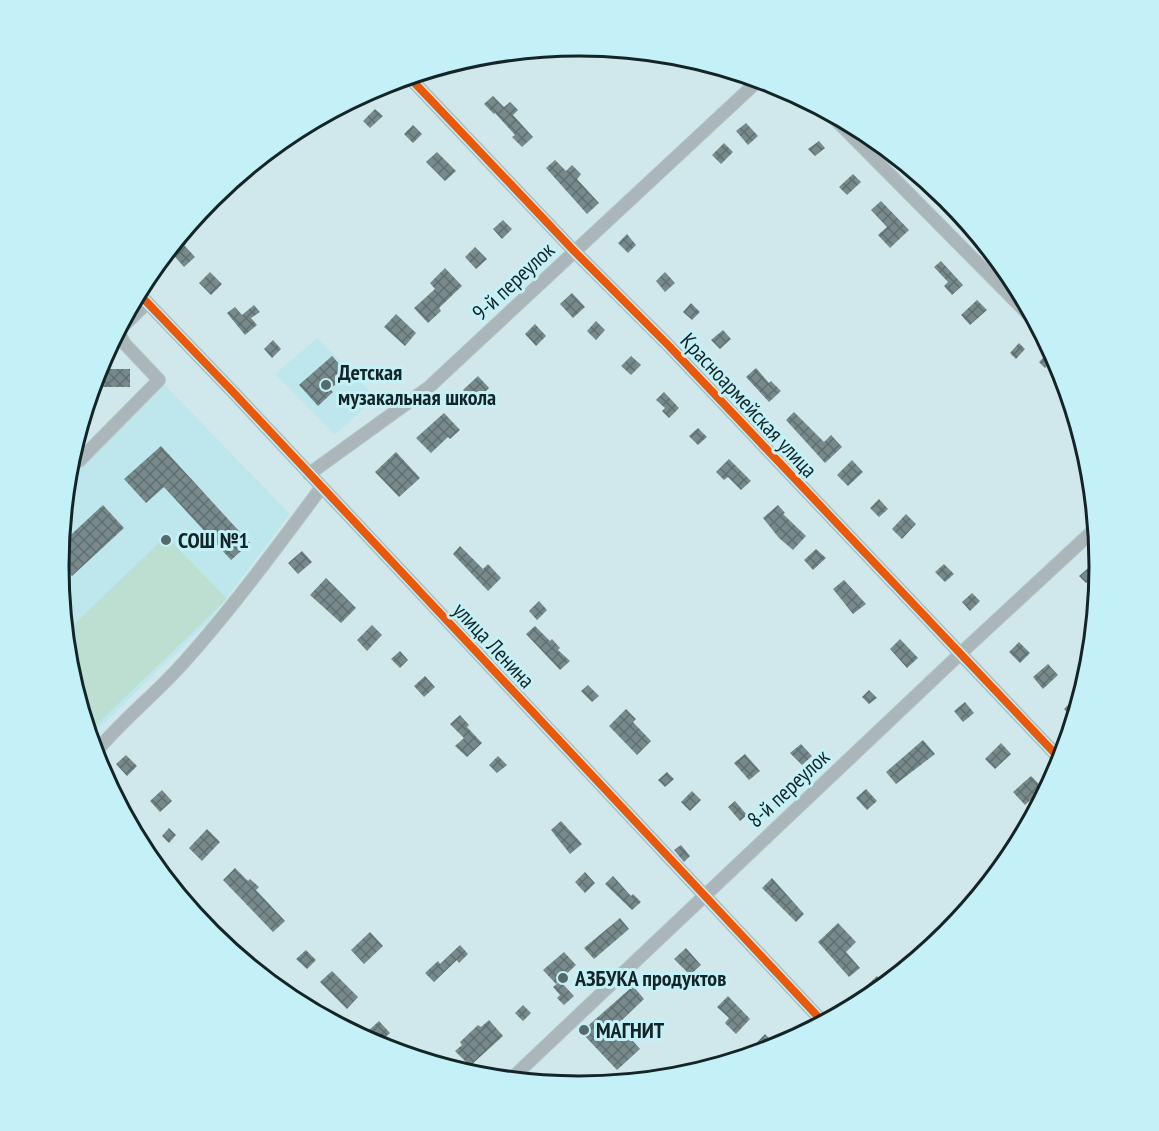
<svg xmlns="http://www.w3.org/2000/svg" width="1159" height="1131" font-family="'PT Sans Narrow',sans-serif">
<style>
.built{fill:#bee7ed}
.pitch{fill:#bcdfd1}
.building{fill:url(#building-cross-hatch)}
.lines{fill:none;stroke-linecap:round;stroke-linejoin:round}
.minor-casing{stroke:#b1c3c5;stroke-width:14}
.minor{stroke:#abb6ba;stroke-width:12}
.cycleway-casing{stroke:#c4f1f7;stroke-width:11}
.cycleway{stroke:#e8590c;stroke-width:8}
.poi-dot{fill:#56696c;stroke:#c4f1f7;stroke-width:2}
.labels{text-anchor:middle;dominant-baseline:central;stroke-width:6;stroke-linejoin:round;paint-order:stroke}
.street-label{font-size:22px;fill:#142528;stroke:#c4f1f7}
.poi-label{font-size:22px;font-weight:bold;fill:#142528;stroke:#c4f1f7;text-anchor:start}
.rim{fill:none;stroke:#142528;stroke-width:3}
</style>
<defs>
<pattern id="building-cross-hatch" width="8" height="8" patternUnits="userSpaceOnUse" patternTransform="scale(1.5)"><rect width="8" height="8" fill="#77898a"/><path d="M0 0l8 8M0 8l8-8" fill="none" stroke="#607071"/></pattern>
</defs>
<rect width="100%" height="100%" fill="#d0e8eb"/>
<path class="built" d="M317 338 376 397 335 435 275 374Z
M165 385 290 514 209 621 90 737 69 667 59 565 69 465 76 471Z"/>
<path class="pitch" d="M166 536 227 599 89 732 69 667 66 632Z"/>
<path class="building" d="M493 96 504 107 510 102 518 110 513 115 533 137 522 147 512 137 515 135 495 113 494 114 484 104Z
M375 109 383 116 370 128 363 121Z
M746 123 758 136 748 145 736 131Z
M413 125 422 134 413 143 404 134Z
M819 141 825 148 815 156 808 149Z
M724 143 733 152 721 164 712 155Z
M437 152 456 171 445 181 426 162Z
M555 160 566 171 572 165 581 174 577 179 599 203 587 214 546 168Z
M853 174 861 182 847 195 839 187Z
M881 201 909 230 890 248 878 235 887 227 871 210Z
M503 220 512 229 502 239 493 229Z
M627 234 636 245 628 253 618 243Z
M179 236 186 244 184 245 195 257 184 267 169 250Z
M475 247 487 259 476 269 465 257Z
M941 261 963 285 952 295 944 286 948 282 934 267Z
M445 268 462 286 439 308 441 311 428 323 414 308 435 289 430 283Z
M210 272 222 284 211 295 199 283Z
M665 272 675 283 665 292 656 281Z
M572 293 585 307 573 318 560 304Z
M977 300 987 310 970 325 961 315Z
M691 303 700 312 692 320 683 312Z
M254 305 260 312 251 318 257 325 245 335 227 313 235 307 242 315Z
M396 314 416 333 405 346 384 327Z
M596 321 605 330 596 340 587 331Z
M535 324 546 336 536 346 525 334Z
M723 330 731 339 720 349 711 340Z
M273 340 281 349 272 358 264 349Z
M1019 343 1025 349 1016 359 1010 353Z
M1049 352 1055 358 1045 368 1039 362Z
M332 356 348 374 330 389 333 392 318 406 299 385Z
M631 356 641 365 631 375 621 366Z
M756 368 769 383 771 381 781 391 769 402 746 377Z
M98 369H130V387H92Z
M478 376 489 388 475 402 463 390Z
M664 392 679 408 669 418 662 411 665 408 656 400Z
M794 412 824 442 831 435 842 447 825 463 786 420Z
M444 413 460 430 450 439 448 437 431 453 416 438Z
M698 428 707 437 698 445 689 436Z
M161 446 250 543 231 560 164 487 146 503 124 479Z
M396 452 420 478 399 497 375 472Z
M729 459 751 481 741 490 728 477 724 480 716 472Z
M852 460 863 472 848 486 837 475Z
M879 499 888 509 879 517 870 508Z
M103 505 124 528 72 576 59 562 61 544Z
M778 505 785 513 783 514 806 536 793 550 779 538 763 518Z
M906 514 916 524 902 539 892 529Z
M460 546 483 569 488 564 501 578 488 591 453 554Z
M816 549 826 558 813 570 804 560Z
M302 551 312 562 298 574 288 563Z
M944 564 954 574 945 582 935 572Z
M1093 564 1099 571 1086 583 1079 576Z
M326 578 356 608 341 623 310 595Z
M844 580 866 604 853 614 833 589Z
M972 593 980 601 970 611 962 602Z
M539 601 547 610 537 620 529 611Z
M372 625 382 635 367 651 357 640Z
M535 626 550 641 552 639 560 648 558 650 570 661 560 670 526 634Z
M900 639 918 658 907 668 890 649Z
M1019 642 1030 653 1020 663 1009 652Z
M400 651 408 660 400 668 391 659Z
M1048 664 1058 675 1043 689 1033 677Z
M425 676 435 687 424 697 414 686Z
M588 685 599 696 592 702 581 691Z
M869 690 877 698 869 704 862 697Z
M1083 690 1075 715 1074 719 1064 709Z
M965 702 974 713 963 722 954 711Z
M626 709 636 719 633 722 651 741 637 755 609 726Z
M460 715 469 725 467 727 482 743 467 757 455 746 464 738 450 724Z
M923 740 935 754 896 784 886 772Z
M1001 743 1011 754 995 769 985 759Z
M801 744 812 756 802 765 790 753Z
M745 754 760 771 749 780 734 763Z
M126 755 137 766 127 776 116 764Z
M498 756 507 765 497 773 489 765Z
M667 772 674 779 665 787 658 780Z
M1031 776 1043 788 1025 805 1013 792Z
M866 789 877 801 867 810 856 798Z
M162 790 172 801 160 812 150 801Z
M692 791 701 800 690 811 681 802Z
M735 801 747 815 740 821 728 807Z
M561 821 582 844 570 854 551 830Z
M169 828 176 835 169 843 162 836Z
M207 829 220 842 202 861 189 848Z
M681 845 690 856 684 862 674 850Z
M235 868 248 881 250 879 259 887 256 890 285 921 273 932 223 880Z
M585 872 595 883 585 893 575 882Z
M613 876 631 896 633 894 641 902 632 910 605 884Z
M772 878 804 914 796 922 762 888Z
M620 918 629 929 594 959 584 948Z
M838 923 856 942 846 952 860 968 849 977 818 942Z
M370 932 383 946 364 964 351 950Z
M460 945 468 954 459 963 457 960 434 982 425 973 438 961 440 964Z
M686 948 701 965 690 975 674 959Z
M306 950 316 960 307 969 296 959Z
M564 952 576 965 556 984 543 970Z
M332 971 358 997 347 1009 320 982Z
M877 976 885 985 872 996 864 988Z
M560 981 574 996 564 1005 557 998 560 995 553 987Z
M633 986 644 999 618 1024 640 1049 617 1070 581 1032Z
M728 996 750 1019 736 1034 725 1023 729 1018 717 1007Z
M523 1005 531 1013 523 1021 515 1013Z
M489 1020 503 1036 470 1066 455 1051 462 1045 460 1042 478 1025 481 1027Z
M379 1021 390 1033 378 1044 367 1032Z
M765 1034 778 1047 743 1057Z"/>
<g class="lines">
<defs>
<path id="minor" d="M408 76 575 252 669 346 1062 761
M825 109 1037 323
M138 293 233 392 823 1022
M118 331 147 303
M79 461 159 380 124 343 118 331
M309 474 428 388 760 79
M95 753C122 720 157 693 185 661 234 606 277 547 321 488
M511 1079 960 654 1096 528"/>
</defs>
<use href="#minor" class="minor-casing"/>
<use href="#minor" class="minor"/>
<defs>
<path id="cycleway" d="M408 76 575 252 669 346 1062 761
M138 293 233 392 823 1022"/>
</defs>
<use href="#cycleway" class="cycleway-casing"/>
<use href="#cycleway" class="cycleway"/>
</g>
<g class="poi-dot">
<circle cx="326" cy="385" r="6"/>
<circle cx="166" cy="540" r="6"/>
<circle cx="563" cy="978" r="6"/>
<circle cx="584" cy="1030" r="6"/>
</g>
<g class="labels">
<g class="street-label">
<text transform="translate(513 281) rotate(-43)">9-й переулок</text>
<text transform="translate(749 405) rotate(47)">Красноармейская улица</text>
<text transform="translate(494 645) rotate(47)">улица Ленина</text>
<text transform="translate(788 788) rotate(-43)">8-й переулок</text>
</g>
<g class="poi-label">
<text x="338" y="372">Детская<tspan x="338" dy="25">музакальная школа</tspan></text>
<text x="178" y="540">СОШ №1</text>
<text x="575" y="978">АЗБУКА продуктов</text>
<text x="596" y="1030">МАГНИТ</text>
</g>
</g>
<path d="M0 0H1159V1131H0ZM69 566a510 510 0 1 1 1020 0a510 510 0 1 1-1020 0Z" fill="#c4f1f7" fill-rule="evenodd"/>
<path class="rim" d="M69 566a510 510 0 1 1 1020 0a510 510 0 1 1-1020 0Z"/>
</svg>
